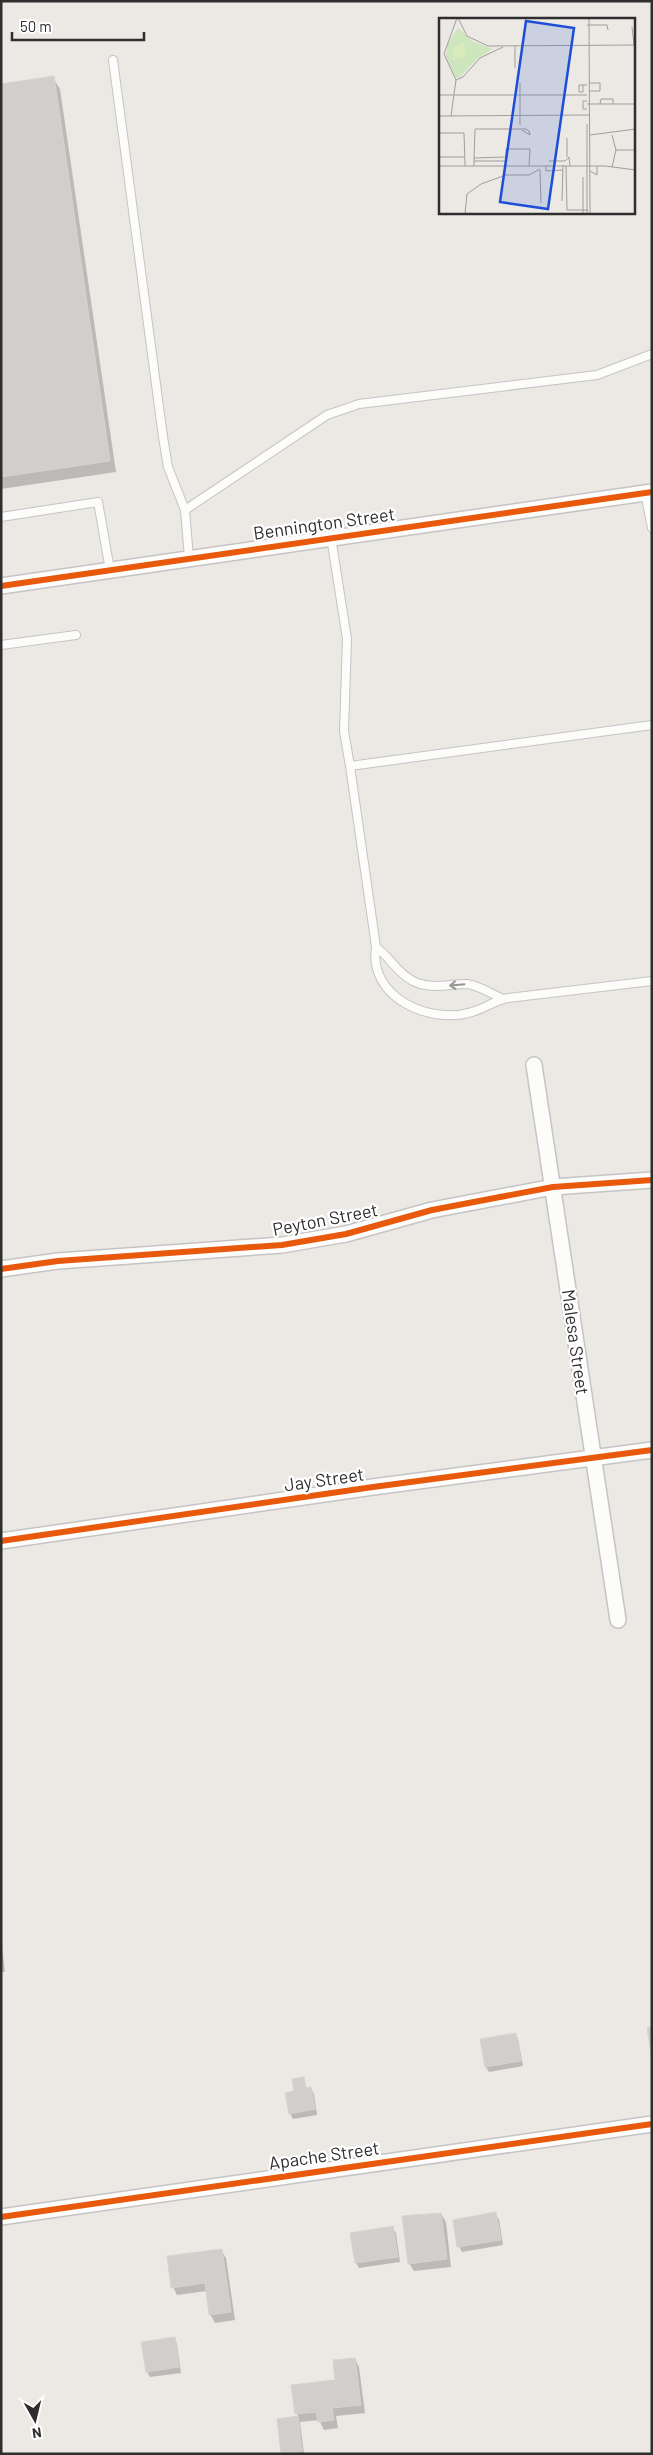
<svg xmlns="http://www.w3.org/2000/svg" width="653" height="2455" font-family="Barlow,sans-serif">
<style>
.shadow{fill:#0003}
.building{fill:#d1cecb;stroke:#d7d4d0}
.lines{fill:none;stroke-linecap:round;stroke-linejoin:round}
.lane-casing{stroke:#c5c4c5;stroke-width:10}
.street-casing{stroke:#c5c4c5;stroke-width:18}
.lane{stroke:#fcfcfb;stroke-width:8}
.street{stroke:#fcfcfb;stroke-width:15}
.cycleway-casing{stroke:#fff;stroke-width:9}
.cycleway{stroke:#e8590c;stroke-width:6}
.oneway{stroke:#959594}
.labels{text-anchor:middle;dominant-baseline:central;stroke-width:4.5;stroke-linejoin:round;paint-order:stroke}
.street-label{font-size:18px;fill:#2e2e2e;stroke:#fff}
.inset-road{fill:none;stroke:#a09e9b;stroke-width:1}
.view{fill:#1d4ed8;fill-opacity:0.15;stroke:#1d4ed8;stroke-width:2.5}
.inset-edge{fill:none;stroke:#2e2e2e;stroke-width:2.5}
</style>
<rect width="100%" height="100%" fill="#ece8e4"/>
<path class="shadow" d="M53 78 60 89 116 472 1 489V85Z
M1 1939 5 1972H1Z
M515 2034 518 2039 523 2066 489 2072 486 2067Z
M303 2078 307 2089H311L314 2094 317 2115 293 2119 290 2113 295 2092Z
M441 2214 446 2222 451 2267 414 2271 409 2263Z
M495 2214 499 2219 503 2245 462 2252 459 2246Z
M392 2228 396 2233 400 2262 359 2268 356 2263Z
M221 2250 226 2258 235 2320 215 2323 210 2314 207 2291 177 2295 173 2287Z
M174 2338 177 2344 181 2373 150 2377 147 2372 143 2343Z
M355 2359 359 2367 365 2413 336 2416 338 2428 324 2430 319 2420 300 2422 304 2454H283L278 2420 298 2418 293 2386 337 2381Z"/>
<path class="building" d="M54 76 110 461 1 477V84Z
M652 2027V2058L647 2028Z
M516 2033 521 2061 485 2067 480 2039Z
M304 2077 306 2088 311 2087 315 2109 289 2114 285 2093 294 2091 292 2079Z
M496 2212 501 2240 457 2247 453 2220Z
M441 2213 447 2259 408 2264 402 2216Z
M393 2226 398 2257 355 2263 350 2233Z
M222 2249 231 2312 209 2315 205 2283 171 2288 167 2256Z
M175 2337 179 2367 146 2372 141 2342Z
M355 2358 361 2405 332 2408 334 2420 318 2422 316 2412 295 2414 291 2385 335 2380 333 2360Z
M298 2416 302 2451 281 2454 277 2419Z"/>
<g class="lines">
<defs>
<path id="lane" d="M113 60 163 437 168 467 185 510 189 558
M645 493 652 528
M185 510 327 415 359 404 597 375 652 354
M1 517 98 502 110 570
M331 537 347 639 344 731 350 766 652 725
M1 645 76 635
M350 766 376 947
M503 999C492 994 478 985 467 984 448 984 431 990 413 981 397 973 390 957 376 947 368 998 431 1025 472 1012 484 1009 495 1000 508 998 556 992 604 987 652 981"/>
<path id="street" d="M1 586 652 492
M534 1065 618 1620
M1 1269 58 1261 282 1245 346 1234 432 1210 553 1187 652 1180
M1 1541 373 1487 652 1450
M1 2217 652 2124"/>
</defs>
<use href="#lane" class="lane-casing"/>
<use href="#street" class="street-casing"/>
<use href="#lane" class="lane"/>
<use href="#street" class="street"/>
<defs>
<path id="cycleway" d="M1 586 652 492
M1 1269 58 1261 282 1245 346 1234 432 1210 553 1187 652 1180
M1 1541 373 1487 652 1450
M1 2217 652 2124"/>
</defs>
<use href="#cycleway" class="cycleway-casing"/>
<use href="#cycleway" class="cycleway"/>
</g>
<defs><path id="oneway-shaft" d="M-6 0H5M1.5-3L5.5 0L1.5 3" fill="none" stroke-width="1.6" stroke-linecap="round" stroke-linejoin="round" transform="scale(1.25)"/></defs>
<use class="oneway" href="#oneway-shaft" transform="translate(457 985) rotate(175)"/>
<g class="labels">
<g class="street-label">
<text transform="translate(324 523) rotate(-8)">Bennington Street</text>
<text transform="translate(325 1219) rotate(-11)">Peyton Street</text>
<text transform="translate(576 1342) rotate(82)">Malesa Street</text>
<text transform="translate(324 1479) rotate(-8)">Jay Street</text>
<text transform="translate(324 2155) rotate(-8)">Apache Street</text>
</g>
</g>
<g transform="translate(439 18)">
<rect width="196" height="196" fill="#ece8e4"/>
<path d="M19 10 33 23 54 31 38 41 20 60 16 59 7 38 9 26Z" fill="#cee6be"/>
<path d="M24 24 28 38 14 42V30Z" fill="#d9eabb"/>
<path class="inset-road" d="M19 0 28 18 49 28 197 27M150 0 151 196M148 7H168L169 12M193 9 195 27M76 28V50M17 62 24 59 41 40 64 29M81 65V107M144 67V74H140V67H148M150 73H161V65H151M0 77H148M148 83H144V91H148M148 86H197M161 86 162 81H174V86M0 98 150 97M12 98 17 62 5 36 18 0M148 106V196M0 115H25L26 148M151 117 197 111M173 117 177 132 173 149M128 120V139M177 132H197M0 139H25M35 140 66 139M35 143 36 111H87L90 113 91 117 83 112M67 143V131H91L90 148M110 143H126L130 139 131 148M0 148H166L197 152M35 148V143H66M107 148V153L124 152M127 148 128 192H149M101 152 102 185M151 153 158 157V148M144 159V196M123 183 124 147M26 196 28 176 42 166 67 157H90L101 151"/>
<path class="view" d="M87 3 135 10 109 191 61 184Z"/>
<rect width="196" height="196" class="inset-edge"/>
</g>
<rect width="653" height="2455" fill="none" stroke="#2e2e2e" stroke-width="5"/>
<g transform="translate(35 2420) rotate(172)" stroke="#ffffff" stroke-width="4" paint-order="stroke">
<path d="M0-4L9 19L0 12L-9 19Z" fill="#2e2e2e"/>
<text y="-8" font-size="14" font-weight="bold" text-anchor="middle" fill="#2e2e2e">N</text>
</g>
<path d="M12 32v8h132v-8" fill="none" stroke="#2e2e2e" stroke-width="2.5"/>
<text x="20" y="32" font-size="15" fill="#2e2e2e" stroke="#ffffff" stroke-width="4" paint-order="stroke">50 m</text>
</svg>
